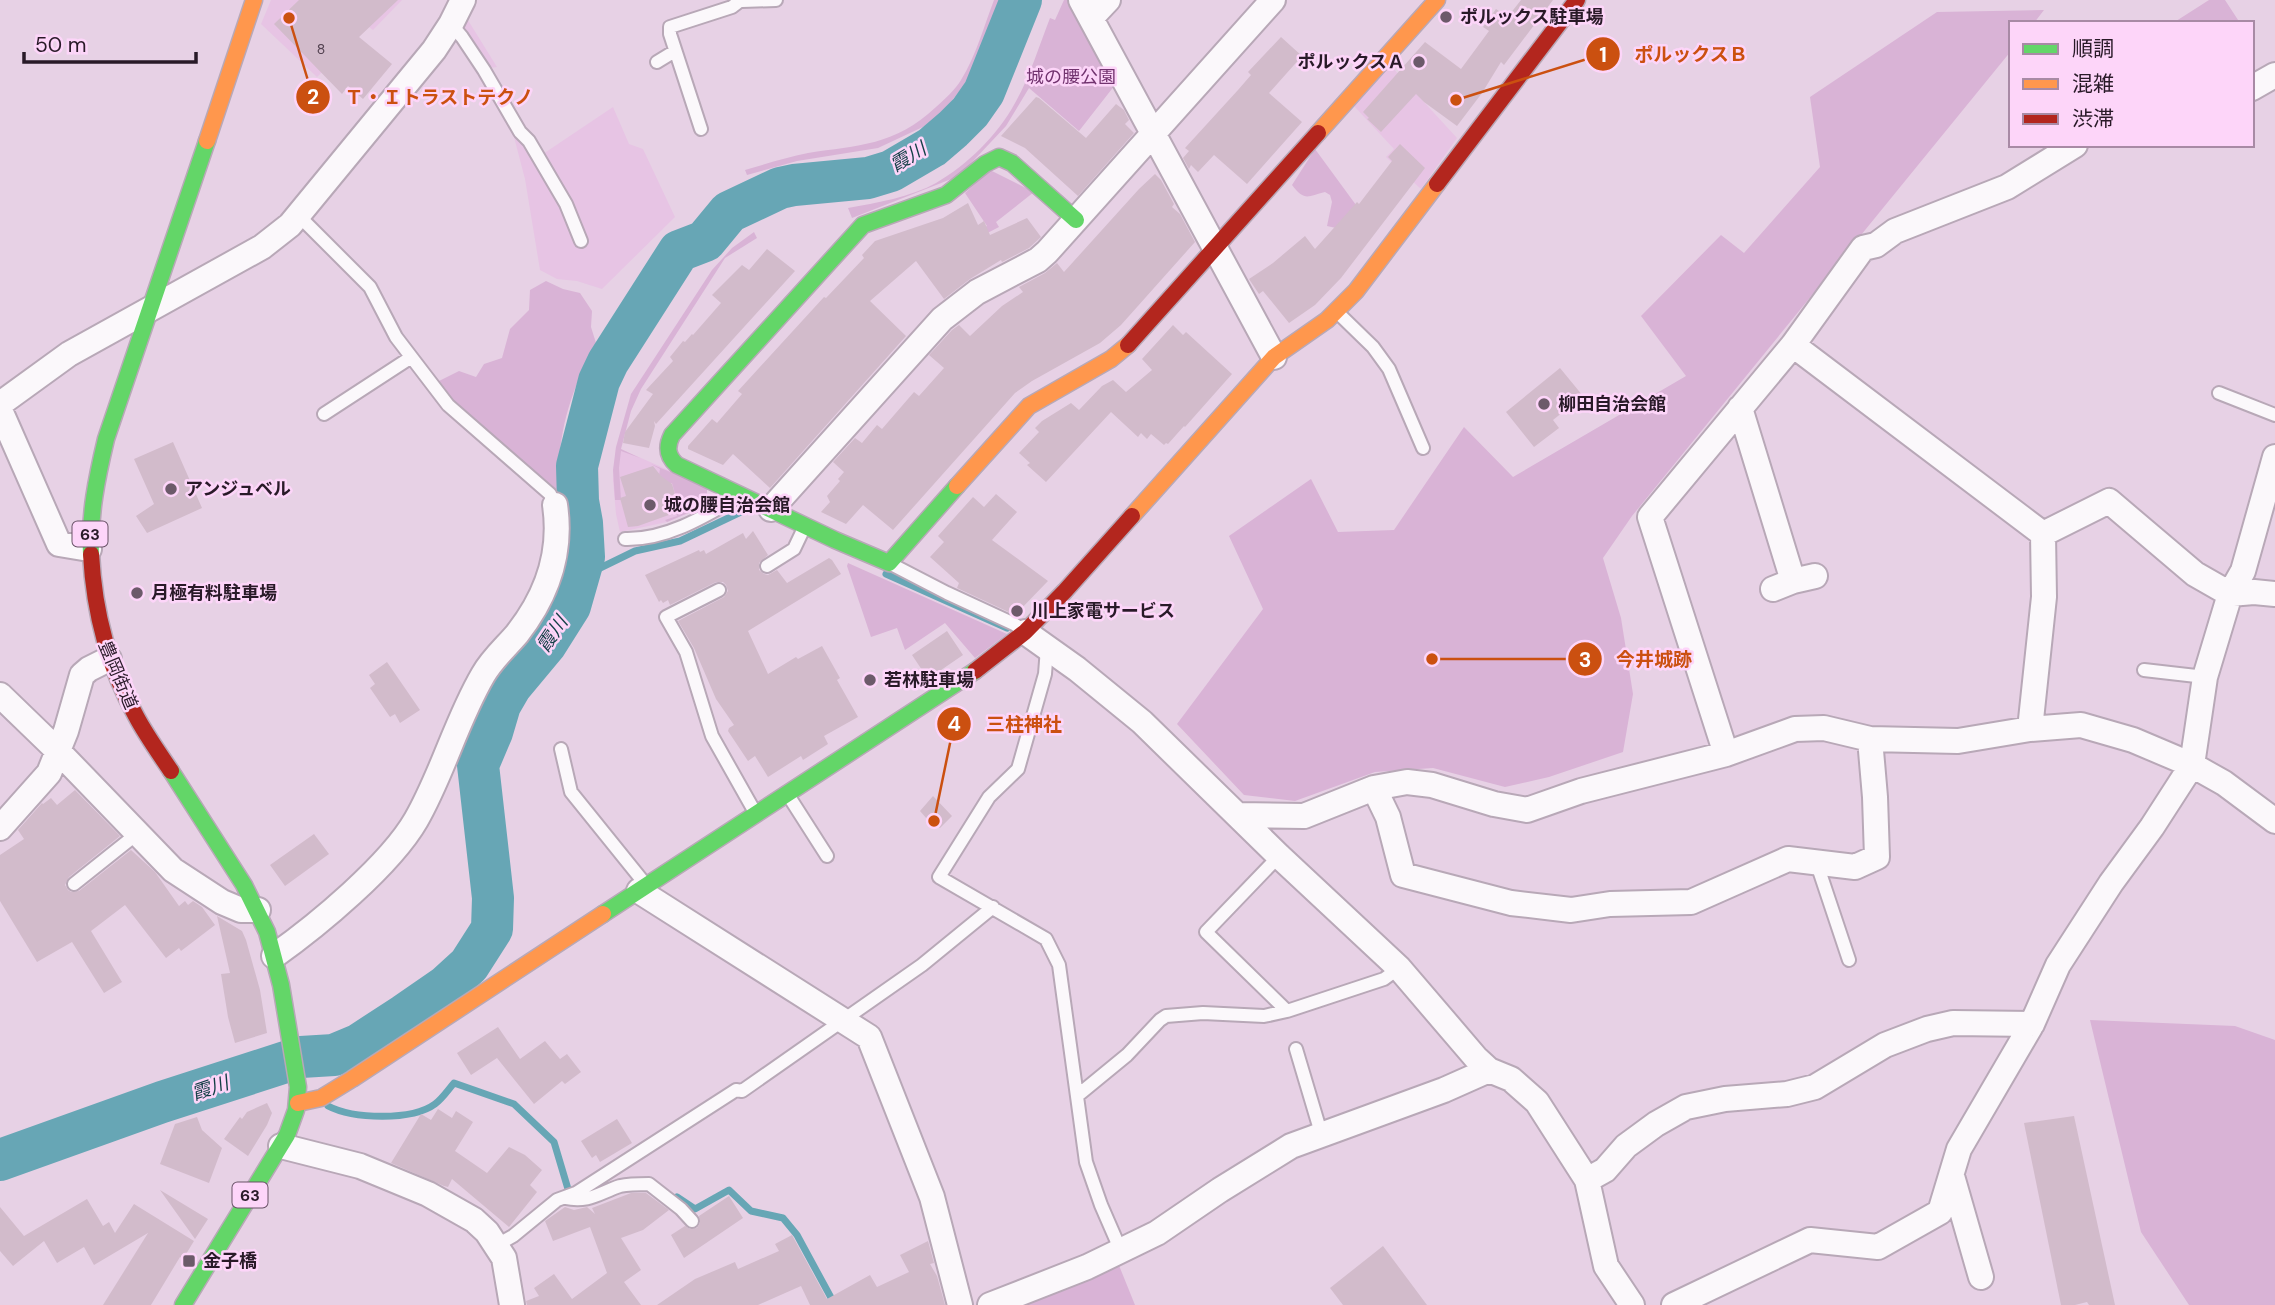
<svg xmlns="http://www.w3.org/2000/svg" width="2275" height="1305" font-family="'DM Sans','Noto Sans JP',sans-serif">
<style>
.built{fill:#e7c4e4}
.green{fill:#d9b3d6}
.lines{fill:none;stroke-linecap:round;stroke-linejoin:round}
.stream{stroke:#67a6b5;stroke-width:7}
.river{stroke:#67a6b5;stroke-width:42}
.building{fill:#d2bbcb}
.lane-casing{stroke:#b8a8b7;stroke-width:16}
.street-casing{stroke:#b8a8b7;stroke-width:28}
.fast-casing{stroke:#b8a8b7;stroke-width:19}
.slow-casing{stroke:#b8a8b7;stroke-width:19}
.jam-casing{stroke:#b8a8b7;stroke-width:19}
.lane{stroke:#fbf8fb;stroke-width:12}
.street{stroke:#fbf8fb;stroke-width:24}
.fast{stroke:#63d668;stroke-width:16}
.slow{stroke:#ff974d;stroke-width:16}
.jam{stroke:#b3261e;stroke-width:16}
.poi-dot{fill:#6c5a6a;stroke:#fdd5f9;stroke-width:2.5}
.labels{text-anchor:middle;dominant-baseline:central;stroke-width:5;stroke-linejoin:round;paint-order:stroke}
.number-label{font-size:14px;fill:#544352}
.shield{fill:#fdd5f9;stroke:#695267;stroke-width:2}
.shield-label{font-size:16px;font-weight:bold;fill:#291a28}
.poi-label{font-size:18px;font-weight:bold;fill:#291a28;stroke:#fdd5f9;text-anchor:start}
.park-label{font-size:18px;fill:#72336f;stroke:#fdd5f9}
.street-label{font-size:18px;fill:#291a28;stroke:#fdd5f9}
.water-label{font-size:19px;font-style:italic;fill:#133f46;stroke:#fdd5f9}
.leader{fill:none;stroke:#cb5010;stroke-width:2.5}
.callout-dot{fill:#cb5010;stroke:#fdd5f9;stroke-width:2.5}
.mark-label{font-size:21px;text-anchor:middle;font-weight:bold;fill:#fff}
.callout-label{font-size:19px;text-anchor:middle;font-weight:bold;fill:#cb5010;stroke:#fdd5f9;stroke-width:5;stroke-linejoin:round;paint-order:stroke}
</style>
<rect width="100%" height="100%" fill="#e7d1e5"/>
<path class="built" d="M271 0H402L373 30 369 27 317 77 261 24Z
M466 17 497 67 490 68 543 154 613 107 629 144 643 149 675 217 602 289 577 281 557 279 540 270 525 179 514 137 458 42 454 38Z
M1390 65 1457 138 1421 189 1386 157 1394 149 1354 106Z
M616 447 707 487V505L667 522 620 532 616 514 613 480Z"/>
<path class="green" d="M994 0H999L975 65 963 87 945 109 925 126 878 148 797 161 747 175 745 170C766 164 787 157 808 153 858 145 895 146 936 107 945 99 955 90 961 80 976 56 984 26 994 0Z
M1064 0H1070L1115 85 1079 131 1029 88 1006 126 959 176 852 218 848 208C876 203 911 197 936 183 968 164 997 136 1015 103 1030 77 1039 46 1050 18L1055 20Z
M2209 0H2225L2240 23H2173Z
M2044 10 2034 23H2011V51L1632 516 1603 558 1621 618 1633 694 1623 752 1549 777 1505 787 1433 768 1375 772 1295 801 1244 795 1177 724 1263 609 1229 536 1311 479 1338 532 1394 530 1464 427 1513 477 1686 376 1641 316 1721 235 1744 253 1820 167 1810 97 1937 12Z
M1315 149 1356 205 1336 228 1327 226 1332 202 1330 195 1325 192C1308 196 1305 202 1292 185Z
M990 170 1034 192 996 222 999 227 970 242 967 236 987 226 965 193Z
M754 232 757 238 725 258 641 389 631 411 621 449 640 458 621 451 619 468 621 500H615L613 470 616 447 631 394 712 270 732 248Z
M546 281 563 289 580 293 592 311 591 327 596 343C569 394 555 439 560 497L459 407 437 382 459 371 476 377 484 364 502 358 510 329 529 310 530 290Z
M651 464 707 487V505L667 522 665 520 677 516 676 512 680 511 672 483 663 485 658 482 660 469Z
M848 563 1007 634 975 658 945 623 905 650 897 628 871 637 847 566Z
M2090 1020 2235 1026 2275 1040V1305H2189L2141 1232Z
M1118 1263 1135 1305H1013Z"/>
<g class="lines">
<path class="stream" d="M579 574 596 570 635 551 680 541 745 510
M886 574 1007 628
M328 1106C353 1119 412 1121 435 1104 442 1099 448 1090 454 1083L514 1104 554 1142 568 1189
M677 1197 695 1209 729 1190 751 1211 783 1218 797 1235 835 1305"/>
<path class="river" d="M0 1160 162 1102 301 1057 334 1055 358 1045 404 1015 446 986 469 965 492 929 493 898 478 765 492 732 500 705 511 686 546 644 570 606 584 557 582 523 578 501 577 466 599 381 608 362 679 251 705 241 729 212 780 188 794 185 868 178 891 171 932 147 953 129 970 112 984 92 1021 0"/>
</g>
<path class="building" d="M299 0H398L359 37 392 64 363 99 348 86 342 94 274 24Z
M1521 0H1553L1504 65 1501 62 1482 93 1457 126 1424 102 1416 94 1381 132 1367 119 1369 118 1363 112 1425 42 1461 69 1489 31 1483 27 1496 9 1506 16 1508 12 1510 14Z
M1281 37 1302 56 1269 93 1302 122 1247 184 1214 155 1198 172 1191 165 1189 169 1183 158 1189 151 1185 148 1238 90 1251 75 1248 72Z
M1036 97 1039 98 1086 138 1116 104 1124 110 1129 120 1125 124 1134 133 1078 196 1025 148 1001 136Z
M1400 144 1425 168 1341 278 1315 305 1289 323 1263 291 1259 294 1249 279 1273 263 1305 236 1315 249 1357 202 1359 204 1392 161 1388 157Z
M1155 174 1161 180 1174 204 1172 207 1180 214 1195 242 1121 325 1100 343 1032 381 1015 393 893 530 863 505 846 524 821 512 830 502 827 496 840 481 838 479 844 472 833 462 855 438 862 443 877 425 882 429 914 392 919 396 944 368 929 355 952 330 959 325 970 336 1002 306 1023 292 1019 287 1045 273 1057 263 1064 272 1139 189Z
M968 203 978 225 984 221 990 235 1027 218 1041 237 1029 248 1002 262 1001 260 970 279 944 299 916 261 870 301 906 336 770 488 733 454 723 465 688 449V446L712 419 717 423 742 394 738 391 824 297 826 298 864 258 862 255 875 241 943 218Z
M767 249 795 271 656 424 654 421 655 426 649 448 623 443 625 432 653 394 646 390 673 361 670 357 683 341 685 342 692 334 693 335 721 303 712 295 742 265 749 270Z
M1173 325 1183 335 1186 332 1232 374 1185 427 1184 426 1168 444 1166 443 1164 445 1151 434 1147 439 1141 433 1138 437 1111 412 1046 482 1027 465 1030 463 1019 453 1039 432 1035 428 1042 421 1071 403 1079 410 1102 386 1113 380 1126 392 1152 370 1142 359Z
M1560 368 1583 396 1553 420 1559 428 1534 447 1506 412Z
M173 442 202 508 147 533 136 516 154 504 134 459Z
M653 466 661 476 672 484 680 511 638 526 628 527 620 498 626 496 620 477Z
M996 494 1017 512 992 540 1048 581 1015 615 957 588 959 583 930 557 944 542 938 536 973 497 984 507Z
M753 531 768 555 759 563V570L764 574 768 575 777 570 787 583 829 558 832 560 841 574 748 631 768 674 796 657 798 659 822 646 840 678 837 680 858 717 824 736 828 744 803 760 801 756 768 777 755 756 748 761 728 731 729 728 734 725 716 699 694 648 678 621 724 597 728 591 726 585 723 582H716L670 605 668 600 663 603 661 600 659 602 645 575 699 550 700 552 704 550 706 554 743 533 746 539Z
M947 631 963 655 928 679 912 655Z
M387 662 420 710 400 723 395 714 390 717 370 688 375 684 369 675Z
M75 790 120 836 69 877 65 885 68 890 71 892 79 891 131 850 155 872 179 906 185 901 188 905 193 901 202 907 215 925 181 951 179 948 166 958 125 905 91 931 122 982 104 993 72 942 37 962 0 901V855L24 839 18 830 42 803 43 804 51 798 57 805Z
M933 796 952 816 940 828 936 825 934 827 920 811Z
M314 834 329 854 285 886 270 865Z
M217 916 242 931 246 940 260 990 267 1033 235 1043 228 1017 221 974 230 973Z
M498 1027 520 1059 545 1041 560 1059 567 1054 581 1072 565 1084 562 1081 534 1104 497 1058 471 1075 457 1053Z
M267 1103 272 1113 267 1125 248 1156 224 1139 240 1117 242 1119 247 1112Z
M438 1109 452 1118 456 1111 473 1122 455 1151 487 1173 509 1147 525 1155 542 1170 530 1185 537 1192 509 1227 452 1179 448 1187 444 1186 391 1163 421 1114 431 1120Z
M2074 1116 2115 1305H2089L2087 1302 2075 1305H2061L2024 1123Z
M197 1117 202 1130 222 1148 209 1183 160 1164 175 1124Z
M617 1119 632 1143 600 1162 596 1155 592 1158 581 1141Z
M160 1190 208 1219 195 1239Z
M631 1193H646L669 1210 643 1230 621 1238 641 1270 624 1282 641 1305H527L526 1301 539 1296 534 1288 554 1274 572 1299 607 1273 590 1227 553 1241 545 1221 565 1207 574 1210 587 1207 595 1214 592 1208Z
M729 1196 743 1218 684 1258 671 1235 685 1226 690 1229 697 1228 700 1223 699 1216Z
M87 1199 103 1226 109 1222 115 1233 134 1204 194 1241 183 1259 180 1257 151 1305H103L148 1233 94 1265 84 1247 57 1263 44 1241 13 1266 0 1251V1207L24 1236Z
M792 1235 827 1299 870 1275 877 1287 909 1272 900 1255 928 1241 934 1263 930 1264 937 1276 945 1305H810L801 1286 758 1305H657L695 1279 735 1262 738 1269 779 1251 775 1244Z
M1383 1246 1427 1305H1343L1330 1288Z"/>
<g class="lines">
<defs>
<path id="lane" d="M742 1 776 0
M451 24 462 37 484 70 520 132 529 141 566 204 581 241
M657 62 675 51
M701 129 670 34V27L732 7 741 0
M298 215 370 287 396 337 448 405 550 494 555 505
M1337 312 1373 347 1389 369 1423 448
M2219 393 2275 415
M324 414 410 358
M625 539C666 540 704 517 738 497
M889 563 947 593 1014 624 1023 630
M767 566 794 549 804 528
M719 590 666 617 686 652 712 736 756 814
M1047 648 1045 674 1018 769 989 797 939 877 1046 939 1059 965 1086 1162 1101 1205 1121 1251
M2144 670 2205 677
M561 749 571 792 646 885
M788 795 827 856
M1279 856 1206 932 1287 1011
M1816 861 1849 960
M74 884 138 833
M1296 1049 1321 1133
M1077 1096 1127 1055 1160 1020 1166 1016 1203 1013 1264 1016 1287 1011 1384 979 1399 968
M565 1198C589 1203 599 1193 620 1186 629 1184 640 1184 649 1184L681 1209 692 1221
M497 1245 513 1236 557 1200 576 1193 736 1090 742 1091 922 965 993 907"/>
<path id="street" d="M1081 0 1274 357
M1091 18 1108 0
M2252 88 2275 75
M1793 345 2043 534 2044 597 2030 729
M0 404 69 354 262 247 290 225 434 50 451 24 463 0
M1740 408 1793 581
M0 410 59 544 89 549
M771 509 942 319 977 292 1038 260 1047 252 1273 0
M2043 534 2109 501 2195 574 2230 594 2254 592 2275 594
M1773 589 1793 581 1815 576
M1025 632 1077 669 1142 722 1279 856 1399 968 1476 1058 1489 1070 1511 1079 1537 1102 1587 1180 1606 1266 1632 1305
M0 695 59 752 173 870 222 902 241 910H258
M1726 754 1650 517 1793 345 1863 248 1876 245 1895 231 2007 187 2075 145
M1374 788 1388 817 1403 875 1511 903 1571 910 1610 904 1691 902 1788 859 1855 867 1877 857 1875 797 1870 739
M1238 815 1304 816 1374 788 1407 782 1432 785 1494 804 1527 810 1581 791 1726 754 1795 729 1824 728 1870 739 1958 741 2030 729 2081 725 2133 740 2192 765 2224 783 2275 821
M0 828 49 773 66 731 82 675 89 669 109 659
M639 891 869 1037 932 1197 960 1305
M274 956C318 925 390 865 416 820 443 773 456 721 483 675 492 659 506 647 517 634 547 596 562 552 555 505
M281 1146 360 1166 428 1194 474 1220 487 1232 504 1258 512 1305
M1952 1176 1981 1277
M1587 1180 1605 1170 1626 1146 1656 1124 1686 1107 1725 1099 1787 1094 1815 1087 1885 1045 1927 1029 1953 1023 2032 1024
M990 1305 1087 1267 1157 1233 1220 1190 1291 1146 1444 1090 1489 1070
M1674 1305 1810 1240 1878 1247 1940 1212 1959 1149 2032 1024 2058 965 2111 883 2152 827 2192 765 2205 677 2230 594 2243 571 2275 457"/>
<path id="fast" d="M957 486 889 563 835 540 677 465C667 456 666 447 672 435L863 225 946 195 985 164 999 157 1012 163 1076 220
M91 554C89 515 97 477 106 439L207 141
M171 771 244 885 267 932 281 985 298 1087 296 1110 287 1135 183 1305
M603 914 975 671"/>
<path id="slow" d="M1318 133 1437 0
M207 141 254 0
M957 486 1029 406 1111 359 1128 345
M1132 516 1274 357 1327 320 1356 291 1437 184
M298 1103 321 1098 352 1079 603 914"/>
<path id="jam" d="M1437 184 1577 0
M1128 345 1318 133
M91 554C94 611 108 666 136 716 146 735 159 753 171 771
M975 671 1025 632 1065 591 1132 516"/>
</defs>
<use href="#lane" class="lane-casing"/>
<use href="#street" class="street-casing"/>
<use href="#fast" class="fast-casing"/>
<use href="#slow" class="slow-casing"/>
<use href="#jam" class="jam-casing"/>
<use href="#lane" class="lane"/>
<use href="#street" class="street"/>
<use href="#fast" class="fast"/>
<use href="#slow" class="slow"/>
<use href="#jam" class="jam"/>
</g>
<g class="poi-dot">
<circle cx="1446" cy="17" r="7"/>
<circle cx="1419" cy="62" r="7"/>
<circle cx="1544" cy="404" r="7"/>
<circle cx="171" cy="489" r="7"/>
<circle cx="650" cy="505" r="7"/>
<circle cx="137" cy="593" r="7"/>
<circle cx="1017" cy="611" r="7"/>
<circle cx="870" cy="680" r="7"/>
<rect x="182" y="1254" width="14" height="14" rx="3.5"/>
</g>
<g class="labels">
<g class="number-label">
<text x="321" y="49">8</text>
</g>
<g class="shield">
<rect x="72.5" y="521.5" width="35" height="25" rx="5"/>
<rect x="232.5" y="1182.5" width="35" height="25" rx="5"/>
</g>
<g class="shield-label">
<text x="90" y="534">63</text>
<text x="250" y="1195">63</text>
</g>
<g class="poi-label">
<text x="1460" y="17">ポルックス駐車場</text>
<text x="1405" y="62" text-anchor="end">ポルックスＡ</text>
<text x="1558" y="404">柳田自治会館</text>
<text x="185" y="489">アンジュベル</text>
<text x="664" y="505">城の腰自治会館</text>
<text x="151" y="593">月極有料駐車場</text>
<text x="1031" y="611">川上家電サービス</text>
<text x="884" y="680">若林駐車場</text>
<text x="203" y="1261">金子橋</text>
</g>
<g class="park-label">
<text x="1071" y="77">城の腰公園</text>
</g>
<g class="street-label">
<text transform="translate(118 675) rotate(67)">豊岡街道</text>
</g>
<g class="water-label">
<text transform="translate(908 157) rotate(-31)">霞川</text>
<text transform="translate(552 634) rotate(-56)">霞川</text>
<text transform="translate(210 1088) rotate(-19)">霞川</text>
</g>
</g>
<path class="leader" d="M1456 100L1603 54M289 18L313 97M1432 659L1585 659M934 821L954 724"/>
<g class="callout-dot">
<circle cx="1456" cy="100" r="7"/>
<circle cx="289" cy="18" r="7"/>
<circle cx="1432" cy="659" r="7"/>
<circle cx="934" cy="821" r="7"/>
<circle cx="1603" cy="54" r="18"/>
<circle cx="313" cy="97" r="18"/>
<circle cx="1585" cy="659" r="18"/>
<circle cx="954" cy="724" r="18"/>
</g>
<g class="mark-label">
<text x="1603" y="62">1</text>
<text x="313" y="104">2</text>
<text x="1585" y="667">3</text>
<text x="954" y="731">4</text>
</g>
<g class="callout-label">
<text x="1691" y="61">ポルックスＢ</text>
<text x="439" y="104">Ｔ・Ｉトラストテクノ</text>
<text x="1654" y="666">今井城跡</text>
<text x="1024" y="731">三柱神社</text>
</g>
<rect x="2009" y="21" width="245" height="126" fill="#fdd5f9" stroke="#a88aa5" stroke-width="2"/>
<rect x="2023" y="44" width="35" height="10" fill="#63d668" stroke="#a88aa5" stroke-width="2"/>
<text x="2072" y="56" font-size="21" fill="#291a28">順調</text>
<rect x="2023" y="79" width="35" height="10" fill="#ff974d" stroke="#a88aa5" stroke-width="2"/>
<text x="2072" y="91" font-size="21" fill="#291a28">混雑</text>
<rect x="2023" y="114" width="35" height="10" fill="#b3261e" stroke="#a88aa5" stroke-width="2"/>
<text x="2072" y="126" font-size="21" fill="#291a28">渋滞</text>
<path d="M24 52v10h172v-10" fill="none" stroke="#291a28" stroke-width="3.5"/>
<text x="35" y="52" font-size="21" fill="#291a28" stroke="#fdd5f9" stroke-width="5" paint-order="stroke">50 m</text>
</svg>
